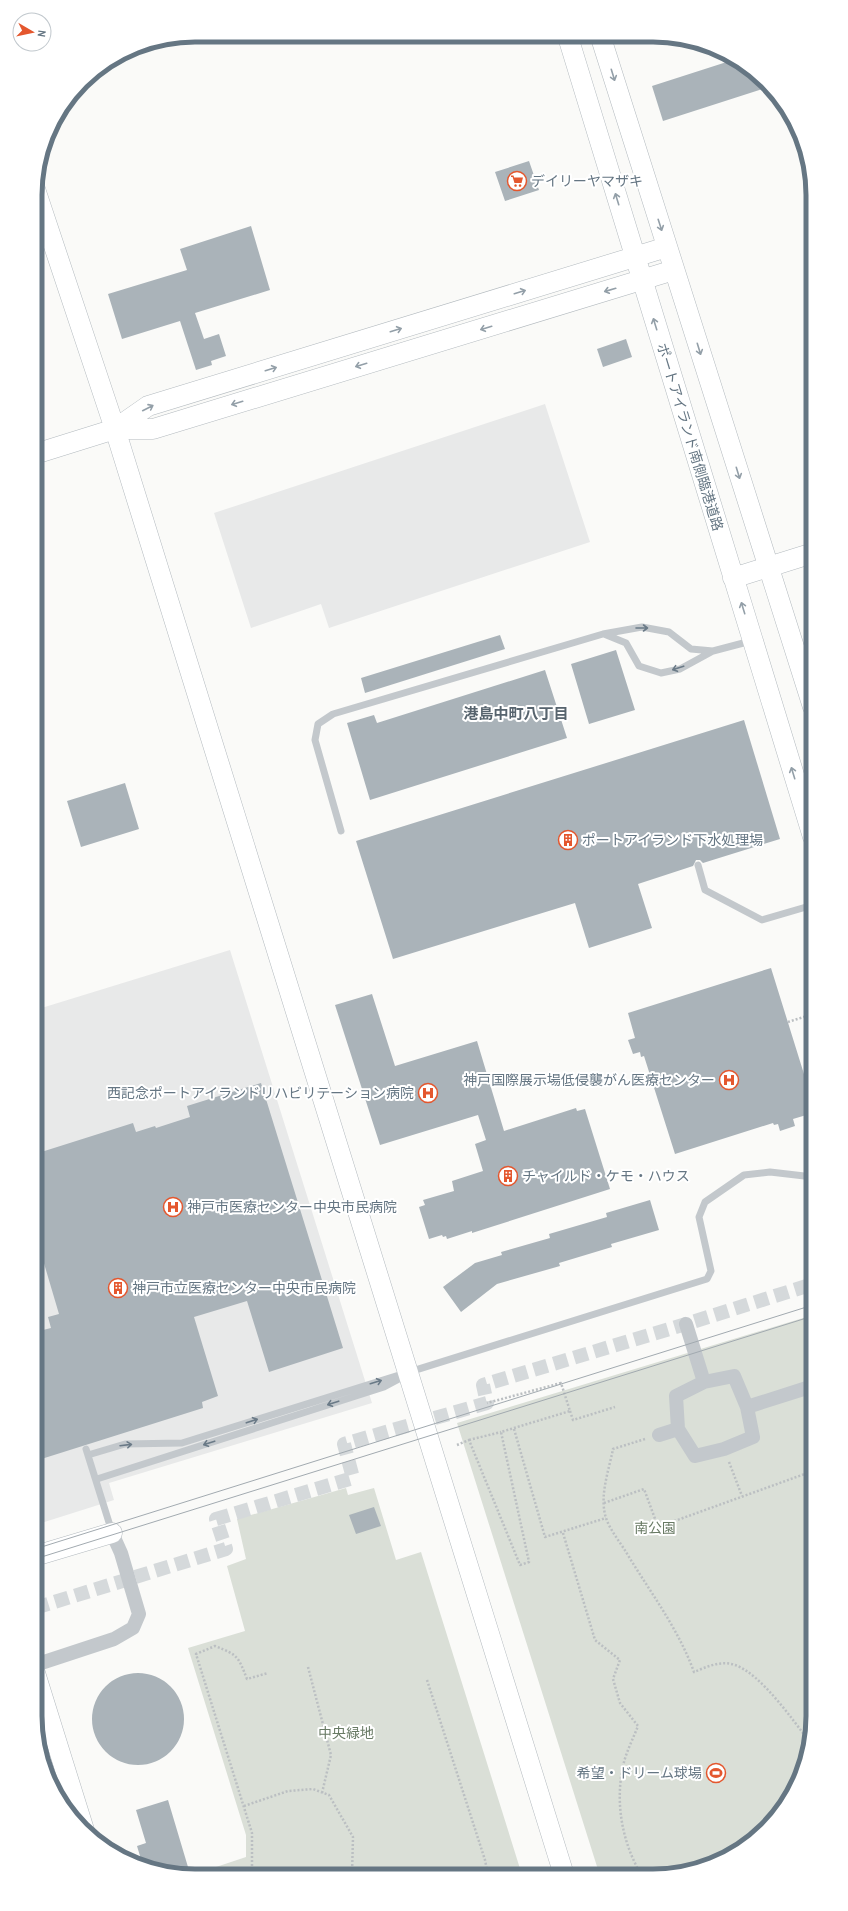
<svg xmlns="http://www.w3.org/2000/svg" width="848" height="1911" font-family="'Archivo Narrow','Noto Sans JP',sans-serif">
<style>
.built{fill:#e8e9e9}
.green{fill:#dadfd7}
.building{fill:#aab3b9}
.lines{fill:none;stroke-linecap:round;stroke-linejoin:round}
.street-tunnel{stroke:#d5d9db;stroke-width:14;stroke-dasharray:14 7;stroke-linecap:butt}
.secondary-casing{stroke:#b3babf;stroke-width:21}
.path{stroke:#bbbfc2;stroke-width:2.5;stroke-dasharray:2 2;stroke-linecap:butt}
.lane{stroke:#c3c8cc;stroke-width:7}
.street{stroke:#c3c8cc;stroke-width:14}
.secondary{stroke:#fff;stroke-width:20}
.tram{stroke:#a2aab0;stroke-width:1}
.oneway{stroke:#939fa8}
.oneway2{stroke:#6a7a87}
.labels{text-anchor:middle;dominant-baseline:central;stroke-width:4;stroke-linejoin:round;paint-order:stroke}
.poi-label{font-size:14px;fill:#657683;stroke:#fff;text-anchor:start}
.street-label{font-size:14px;fill:#657683;stroke:#fff}
.park-label{font-size:14px;fill:#687a64;stroke:#fff}
.neighbourhood-label{font-size:15px;font-weight:bold;fill:#57646e;stroke:#fff}
.rim{fill:none;stroke:#657683;stroke-width:5}
</style>
<rect width="100%" height="100%" fill="#fafaf8"/>
<path class="built" d="M545 404 590 542 329 628 321 604 251 628 214 513Z
M230 950 372 1403 109 1483 114 1500 35 1525V1010Z"/>
<path class="green" d="M813 1315V1727L801 1777 780 1814 742 1849 695 1870 653 1876H600L457 1423Z
M346 1488 348 1495 374 1488 396 1560 421 1552 522 1875 198 1873 246 1857V1835L188 1648 245 1631 227 1566 246 1559 237 1519Z"/>
<path class="building" d="M736 59 759 75 769 87 663 121 652 86Z
M529 161 539 190 505 201 495 172Z
M251 226 270 290 195 313 204 339 219 334 226 356 211 361 212 365 196 370 180 321 122 339 108 294 187 270 180 249Z
M626 339 632 357 603 367 597 349Z
M500 635 505 649 365 693 361 678Z
M616 650 635 710 589 724 571 664Z
M545 670 567 738 370 800 347 723 374 715 377 723Z
M744 720 780 839 703 863 700 860H696L693 866 638 884 652 928 589 948 575 903 393 959 356 841Z
M125 783 139 829 81 847 67 801Z
M771 968 813 1103V1113L793 1119 795 1126 780 1131 778 1124 774 1125 773 1123 675 1154 644 1056 641 1057 640 1052 633 1054 628 1040 635 1038 628 1013Z
M372 994 395 1066 477 1041 504 1131 576 1108 577 1111 585 1109 610 1189 472 1233V1231L447 1239 446 1236 443 1237 442 1235 429 1239 419 1207 425 1205 423 1200 454 1191 452 1181 483 1171 475 1144 486 1140 478 1115 380 1145 335 1005Z
M261 1083 343 1348 269 1372 247 1301 194 1317 218 1396 202 1402 203 1408 35 1461V1332L51 1328 48 1317 59 1314 43 1260 35 1263V1154L133 1123 136 1132 155 1126 156 1128 190 1117 187 1106Z
M650 1200 659 1230 611 1244 612 1247 559 1263 560 1266 497 1284 461 1312 443 1287 475 1263 502 1255 501 1252 550 1238 549 1234 607 1217 606 1213Z
M374 1507 381 1526 356 1534 349 1515Z
M92 1719a46 46 0 1 1 92 0a46 46 0 1 1-92 0Z
M168 1800 188 1867 164 1873 143 1866 137 1846 146 1843 136 1810Z"/>
<g class="lines">
<path class="street-tunnel" d="M35 1608 226 1549 216 1519 353 1478 344 1444 487 1403 483 1385 686 1324 813 1284"/>
<defs>
<path id="secondary" d="M568 37 813 837
M601 38 813 707
M35 189 115 429 564 1875
M115 429 148 406 667 247
M35 454 115 429H153L674 270
M733 578 813 553
M35 1556 112 1533
M35 1673 84 1830"/>
</defs>
<use href="#secondary" class="secondary-casing"/>
<path class="path" d="M788 1022 813 1014
M570 1411 573 1420 615 1407
M514 1429 545 1537 606 1518
M645 1439 613 1449C609 1470 599 1496 606 1518 610 1530 620 1542 626 1552 650 1592 678 1628 694 1672 706 1667 721 1660 735 1665 761 1674 792 1719 809 1741
M469 1440 501 1432
M457 1445 469 1440 520 1565 529 1562 501 1432 570 1411 561 1383 487 1403
M729 1462 742 1496
M604 1503 644 1489 658 1527 813 1471
M563 1533 595 1640 620 1660 613 1679 620 1703 638 1726C633 1739 626 1752 623 1766 615 1803 622 1843 642 1876
M308 1667 331 1755 322 1793
M427 1680 485 1860 488 1875
M244 1806 288 1791 313 1789 329 1795 353 1837 352 1874
M252 1874V1833L196 1654 215 1646C238 1655 238 1656 247 1679L268 1673"/>
<path class="lane" d="M604 634 626 643 639 666 661 673 680 669 713 651 751 641
M341 831 315 740 318 724 333 714 603 634 642 627 669 632 691 649 713 651
M698 865 705 890 762 920 813 905
M86 1449 112 1532
M88 1455 125 1444 182 1443 707 1279 711 1271 699 1217 705 1202 744 1175 770 1172 813 1177
M97 1479 384 1387 399 1379"/>
<path class="street" d="M686 1324 704 1382
M734 1376 747 1407 753 1437 724 1449 695 1456 678 1429 676 1396 704 1382Z
M747 1407 813 1386
M659 1435 678 1429
M35 1665 114 1639 133 1628 139 1614 121 1553 112 1533"/>
<use href="#secondary" class="secondary"/>
<path class="tram" d="M35 1549 813 1305
M35 1559 813 1316"/>
</g>
<defs><path id="oneway-shaft" d="M-6 0H5M1.5-3L5.5 0L1.5 3" fill="none" stroke-width="1.6" stroke-linecap="round" stroke-linejoin="round"/></defs>
<g class="oneway">
<use href="#oneway-shaft" transform="translate(613 75) rotate(73)"/>
<use href="#oneway-shaft" transform="translate(617 199) rotate(-107)"/>
<use href="#oneway-shaft" transform="translate(660 225) rotate(72)"/>
<use href="#oneway-shaft" transform="translate(610 290) rotate(164)"/>
<use href="#oneway-shaft" transform="translate(520 292) rotate(-17)"/>
<use href="#oneway-shaft" transform="translate(655 324) rotate(-107)"/>
<use href="#oneway-shaft" transform="translate(486 328) rotate(163)"/>
<use href="#oneway-shaft" transform="translate(396 330) rotate(-17)"/>
<use href="#oneway-shaft" transform="translate(699 349) rotate(73)"/>
<use href="#oneway-shaft" transform="translate(361 365) rotate(163)"/>
<use href="#oneway-shaft" transform="translate(271 369) rotate(-17)"/>
<use href="#oneway-shaft" transform="translate(237 403) rotate(163)"/>
<use href="#oneway-shaft" transform="translate(148 408) rotate(-27)"/>
<use href="#oneway-shaft" transform="translate(738 473) rotate(73)"/>
<use href="#oneway-shaft" transform="translate(743 608) rotate(-107)"/>
<use href="#oneway-shaft" transform="translate(793 773) rotate(-107)"/>
</g>
<g class="oneway2">
<use href="#oneway-shaft" transform="translate(642 628)"/>
<use href="#oneway-shaft" transform="translate(678 668) rotate(162)"/>
<use href="#oneway-shaft" transform="translate(376 1382) rotate(-17)"/>
<use href="#oneway-shaft" transform="translate(333 1403) rotate(162)"/>
<use href="#oneway-shaft" transform="translate(252 1421) rotate(-18)"/>
<use href="#oneway-shaft" transform="translate(209 1443) rotate(162)"/>
<use href="#oneway-shaft" transform="translate(126 1445) rotate(-7)"/>
</g>
<defs>
<symbol id="supermarket-ring" viewBox="-11 -11 22 22"><circle r="9.5" fill="#fff" stroke="#e4572e" stroke-width="1.5"/><path d="M-6-5.5h2.5l.6 2H6L4.5 2H-2.5L-4.4-4H-6ZM-1.5 3.2a1.3 1.3 0 1 0 .1 0ZM3 3.2a1.3 1.3 0 1 0 .1 0Z" fill="#e4572e"/></symbol>
<symbol id="building-ring" viewBox="-11 -11 22 22"><circle r="9.5" fill="#fff" stroke="#e4572e" stroke-width="1.5"/><path d="M-4-6H4V6H1V3H-1V6H-4ZM-2.5-4.3h1.7v1.8h-1.7ZM.8-4.3h1.7v1.8H.8ZM-2.5-1h1.7V.8h-1.7ZM.8-1h1.7V.8H.8Z" fill="#e4572e"/></symbol>
<symbol id="hospital-ring" viewBox="-11 -11 22 22"><circle r="9.5" fill="#fff" stroke="#e4572e" stroke-width="1.5"/><path d="M-5-5h3v3.5h4V-5h3V5h-3V1.5h-4V5h-3Z" fill="#e4572e"/></symbol>
<symbol id="stadium-ring" viewBox="-11 -11 22 22"><circle r="9.5" fill="#fff" stroke="#e4572e" stroke-width="1.5"/><path d="M0-5a6.5 5 0 1 0 0 10a6.5 5 0 1 0 0-10ZM-3.5-1.8h7v3.6h-7Z" fill="#e4572e"/></symbol>
</defs>
<g fill-rule="evenodd">
<use href="#supermarket-ring" x="506" y="170" width="22" height="22"/>
<use href="#building-ring" x="557" y="829" width="22" height="22"/>
<use href="#hospital-ring" x="718" y="1069" width="22" height="22"/>
<use href="#hospital-ring" x="417" y="1082" width="22" height="22"/>
<use href="#building-ring" x="497" y="1165" width="22" height="22"/>
<use href="#hospital-ring" x="162" y="1196" width="22" height="22"/>
<use href="#building-ring" x="107" y="1277" width="22" height="22"/>
<use href="#stadium-ring" x="705" y="1762" width="22" height="22"/>
</g>
<g class="labels">
<g class="poi-label">
<text x="531" y="181">デイリーヤマザキ</text>
<text x="582" y="840">ポートアイランド下水処理場</text>
<text x="715" y="1080" text-anchor="end">神戸国際展示場低侵襲がん医療センター</text>
<text x="414" y="1093" text-anchor="end">西記念ポートアイランドリハビリテーション病院</text>
<text x="522" y="1176">チャイルド・ケモ・ハウス</text>
<text x="187" y="1207">神戸市医療センター中央市民病院</text>
<text x="132" y="1288">神戸市立医療センター中央市民病院</text>
<text x="702" y="1773" text-anchor="end">希望・ドリーム球場</text>
</g>
<g class="street-label">
<text transform="translate(690 437) rotate(73)">ポートアイランド南側臨港道路</text>
</g>
<g class="park-label">
<text x="655" y="1528">南公園</text>
<text x="346" y="1733">中央緑地</text>
</g>
<g class="neighbourhood-label">
<text x="516" y="713">港島中町八丁目</text>
</g>
</g>
<path d="M0 0H848V1911H0ZM195 42H653A153 153 0 0 1 806 195V1716A153 153 0 0 1 653 1869H195A153 153 0 0 1 42 1716V195A153 153 0 0 1 195 42Z" fill="#fff" fill-rule="evenodd"/>
<path class="rim" d="M195 42H653A153 153 0 0 1 806 195V1716A153 153 0 0 1 653 1869H195A153 153 0 0 1 42 1716V195A153 153 0 0 1 195 42Z"/>
<g transform="translate(32 32) rotate(99)"><circle r="19" fill="#ffffff" stroke="#c1c8cd"/>
<path d="M0-3L7 15L0 10L-7 15Z" fill="#e4572e"/>
<text y="-6" font-size="11" font-weight="bold" text-anchor="middle" fill="#657683">N</text>
</g>
</svg>
